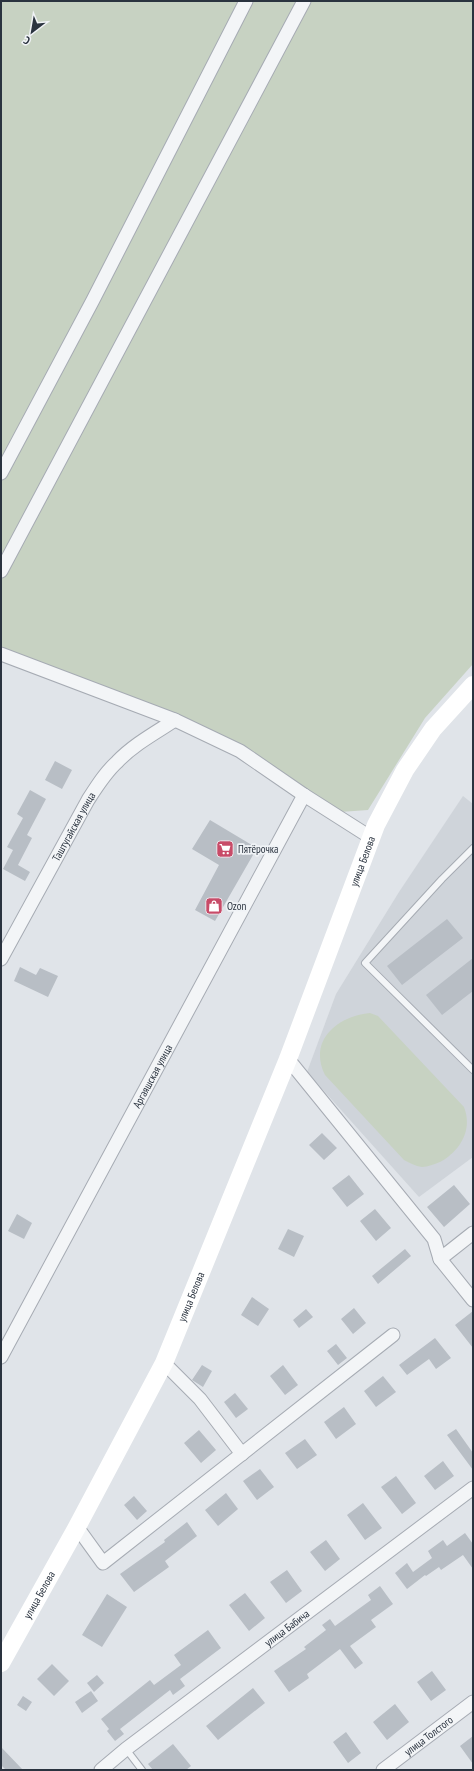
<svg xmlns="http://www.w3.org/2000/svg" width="474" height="1771" font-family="'PT Sans Narrow',sans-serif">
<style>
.built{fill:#cfd4da}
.green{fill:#c7d2c2}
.building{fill:#b8bec5}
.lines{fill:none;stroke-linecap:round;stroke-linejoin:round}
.lane-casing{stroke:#a6abb3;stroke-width:8}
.street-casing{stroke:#a6abb3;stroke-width:15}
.lane{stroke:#f3f5f7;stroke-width:6}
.street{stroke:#f3f5f7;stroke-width:13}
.secondary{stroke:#fff;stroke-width:18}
.labels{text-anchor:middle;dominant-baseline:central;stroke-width:3.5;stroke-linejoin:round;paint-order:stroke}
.street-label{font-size:11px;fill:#2a333f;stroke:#f0f3f6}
.poi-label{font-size:11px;fill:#2a333f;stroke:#f0f3f6;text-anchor:start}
</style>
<rect width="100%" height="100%" fill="#e0e4e9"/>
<path class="built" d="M463 796 473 804V1157L419 1197 307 1072 336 994 399 892Z"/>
<path class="green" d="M1 1H473V664L425 718 368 810 340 812 231 753 1 649Z
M370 1013 378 1016 464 1107C473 1130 460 1151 440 1162 434 1164 428 1167 422 1167 415 1166 410 1163 404 1160L325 1075C308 1041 337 1016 370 1013Z"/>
<path class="building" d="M55 761 72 770 62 789 45 780Z
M30 790 46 799 27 835 32 838 18 865 30 872 25 881 3 869 13 850 7 847 23 818 17 814Z
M210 820 257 848 215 921 195 910 219 865 192 849Z
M447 919 463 938 402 985 387 966Z
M473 958V991L442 1015 426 995Z
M20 967 36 975 40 968 58 976 48 997 14 981Z
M322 1133 337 1148 324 1160 309 1145Z
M349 1175 364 1194 347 1207 332 1188Z
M454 1185 470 1204 444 1227 427 1207Z
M375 1209 391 1228 376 1241 360 1221Z
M17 1214 32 1223 24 1239 8 1231Z
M288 1229 304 1236 294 1257 278 1249Z
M405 1249 411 1256 378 1284 372 1276Z
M252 1297 269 1309 258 1326 241 1315Z
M354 1308 366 1323 353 1334 341 1319Z
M306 1309 313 1317 299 1328 293 1320Z
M473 1311V1348L455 1325Z
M435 1338 451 1358 436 1369 429 1359 407 1375 399 1365Z
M336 1344 347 1358 338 1365 327 1351Z
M202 1365 212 1371 203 1387 192 1380Z
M283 1365 298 1385 285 1395 270 1376Z
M383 1376 396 1392 376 1407 364 1391Z
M235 1393 248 1409 236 1418 224 1402Z
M344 1407 356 1424 336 1439 324 1422Z
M456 1429 473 1453V1470L447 1435Z
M199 1430 216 1450 201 1463 184 1443Z
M305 1439 317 1455 297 1469 285 1453Z
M443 1461 454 1476 435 1490 424 1476Z
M260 1469 274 1487 257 1500 243 1481Z
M396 1476 416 1503 402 1514 381 1487Z
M226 1493 238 1509 218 1526 205 1510Z
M134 1496 147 1511 137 1520 124 1505Z
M363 1503 382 1528 365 1540 347 1515Z
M187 1522 197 1536 165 1561 169 1567 134 1592 120 1574 165 1542 164 1540Z
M465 1533 473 1544V1569L463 1555 441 1570 439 1567 426 1576 425 1575 407 1589 395 1573 407 1563 413 1572 432 1558 428 1551 443 1540 447 1546Z
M326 1540 340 1559 325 1571 310 1552Z
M287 1570 302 1591 286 1603 270 1582Z
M380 1586 393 1604 371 1620 376 1627 350 1646 363 1663 355 1669 340 1649 307 1674 309 1678 289 1692 274 1671 306 1649 304 1647 326 1630 322 1625 330 1619 335 1626 371 1600 368 1595Z
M245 1593 265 1618 249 1631 229 1605Z
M107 1594 127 1607 102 1647 82 1635Z
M208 1630 221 1648 180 1679 185 1686 173 1695 170 1690 120 1729 124 1734 115 1741 107 1731 109 1729 101 1719 150 1680 154 1685 181 1665 174 1655Z
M52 1664 69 1681 54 1696 37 1679Z
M432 1671 446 1690 431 1701 417 1682Z
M97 1675 104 1683 94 1692 87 1683Z
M253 1688 265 1703 218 1740 206 1726Z
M91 1691 98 1701 82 1713 75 1702Z
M23 1696 32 1702 26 1711 17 1705Z
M395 1704 409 1722 387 1740 373 1722Z
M346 1732 361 1753 348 1763 333 1742Z
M473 1736V1764L460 1746Z
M173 1744 191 1766 186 1770H153L148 1764Z
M1 1747 23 1770H6L1 1765Z"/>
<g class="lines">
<defs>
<path id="lane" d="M473 848 442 879 365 963 473 1070
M126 1749 142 1770"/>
<g id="street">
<path d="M1 473 93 300 246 1"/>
<path d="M1 571 304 1"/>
<path d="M1 654 175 720 240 751 304 795 370 837"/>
<path id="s1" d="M1 959 88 800C97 786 105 773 117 762 133 745 155 733 175 720"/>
<path d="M288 1059 434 1239 440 1259 473 1300"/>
<path d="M440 1259 473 1233"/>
<path id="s2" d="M1 1357 304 795"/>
<path d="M164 1363 200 1399 242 1454"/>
<path d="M77 1527 103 1563 393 1335"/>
<path id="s3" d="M101 1770 126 1749 473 1488"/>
<path id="s4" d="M383 1770 473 1702"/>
</g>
</defs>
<use href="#lane" class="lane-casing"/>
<use href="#street" class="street-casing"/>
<use href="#lane" class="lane"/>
<use href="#street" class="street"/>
<path class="secondary" id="s5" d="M1 1663 77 1527 164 1363 288 1059 376 825 405 770 433 729 473 685"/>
</g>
<defs>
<symbol id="supermarket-square" viewBox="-11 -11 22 22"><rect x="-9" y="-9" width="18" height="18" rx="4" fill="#c84b68" stroke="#f0f3f6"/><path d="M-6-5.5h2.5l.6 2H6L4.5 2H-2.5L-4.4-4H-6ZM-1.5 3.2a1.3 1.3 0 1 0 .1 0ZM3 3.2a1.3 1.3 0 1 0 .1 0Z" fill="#fff"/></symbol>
<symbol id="shop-square" viewBox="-11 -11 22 22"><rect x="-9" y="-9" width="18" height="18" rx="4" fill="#c84b68" stroke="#f0f3f6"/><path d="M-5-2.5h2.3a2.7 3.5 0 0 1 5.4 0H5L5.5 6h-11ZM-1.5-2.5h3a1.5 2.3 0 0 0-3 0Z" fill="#fff"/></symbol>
</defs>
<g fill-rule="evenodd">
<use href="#supermarket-square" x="215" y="839" width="20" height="20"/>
<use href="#shop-square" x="204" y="896" width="20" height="20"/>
</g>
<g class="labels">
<g class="street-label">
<text stroke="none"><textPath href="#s1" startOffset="151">Таштугайская улица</textPath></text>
<text stroke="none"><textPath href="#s5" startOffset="881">улица Белова</textPath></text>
<text stroke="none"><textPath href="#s2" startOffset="319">Аргаяшская улица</textPath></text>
<text stroke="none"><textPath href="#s5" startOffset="413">улица Белова</textPath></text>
<text stroke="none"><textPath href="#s5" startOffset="78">улица Белова</textPath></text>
<text stroke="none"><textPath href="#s3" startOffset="234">улица Бабича</textPath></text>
<text stroke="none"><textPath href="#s4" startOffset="57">улица Толстого</textPath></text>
</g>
<g class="poi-label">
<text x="238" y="849">Пятёрочка</text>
<text x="227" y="906">Ozon</text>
</g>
</g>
<rect width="474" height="1771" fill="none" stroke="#2a333f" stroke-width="4"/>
<g transform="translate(32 32) rotate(211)" stroke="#f0f3f6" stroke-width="3" paint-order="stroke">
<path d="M0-3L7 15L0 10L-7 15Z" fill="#2a333f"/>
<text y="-6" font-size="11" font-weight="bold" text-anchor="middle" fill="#2a333f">С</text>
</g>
</svg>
